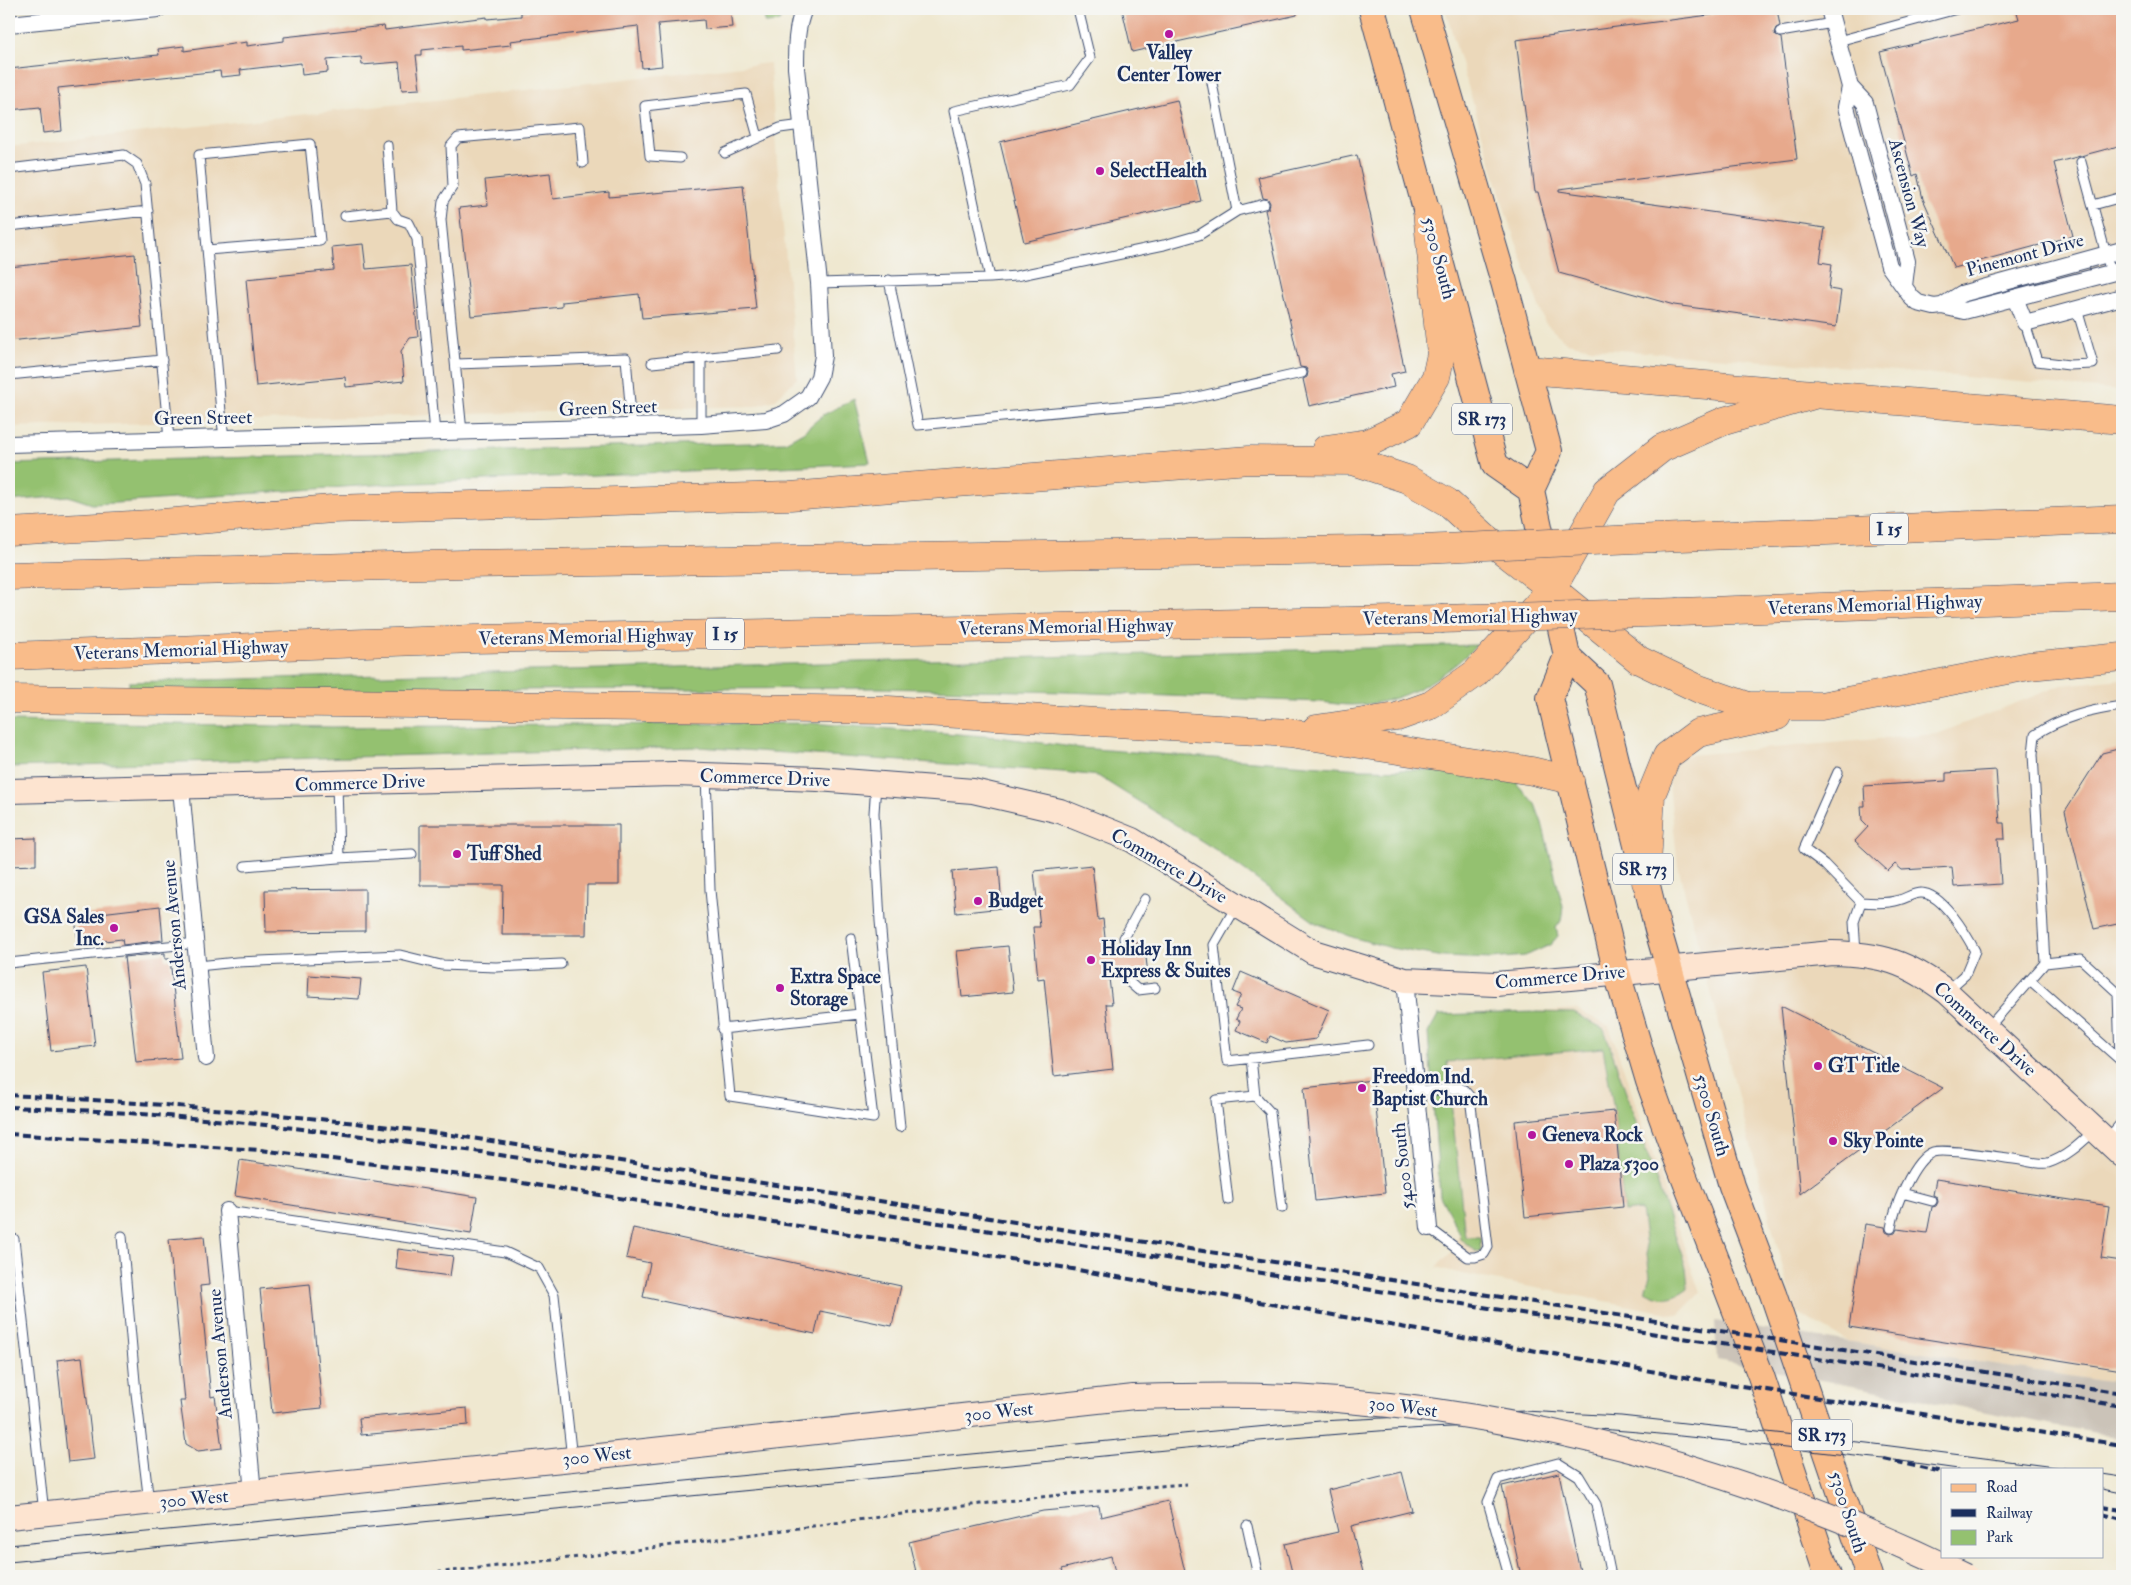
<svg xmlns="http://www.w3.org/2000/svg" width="2131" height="1585" font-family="'IM FELL Double Pica',serif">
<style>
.built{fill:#ebd8ba}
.industrial{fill:#cbc3b8}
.green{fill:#94c170;stroke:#587867}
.building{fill:#e7a98c}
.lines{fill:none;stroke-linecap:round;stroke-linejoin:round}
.lane-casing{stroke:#3b4b6f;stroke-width:11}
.street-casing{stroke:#3b4b6f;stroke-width:18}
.secondary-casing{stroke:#3b4b6f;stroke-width:26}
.primary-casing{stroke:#3b4b6f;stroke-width:28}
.highway-casing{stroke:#3b4b6f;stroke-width:29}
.path{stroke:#3b4b6f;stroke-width:3;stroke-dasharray:4 4;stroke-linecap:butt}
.lane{stroke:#fff;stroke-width:9}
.street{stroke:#fff;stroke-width:16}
.secondary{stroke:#fde4d0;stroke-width:24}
.primary{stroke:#f9bc8a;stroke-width:26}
.highway{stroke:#f9bc8a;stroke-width:28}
.tram{stroke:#1b2f5e;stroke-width:1}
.rail{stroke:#1b2f5e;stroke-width:4;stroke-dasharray:8 4;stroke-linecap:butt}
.secondary-bridge-casing{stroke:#3b4b6f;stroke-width:26;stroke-linecap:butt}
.highway-bridge-casing{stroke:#3b4b6f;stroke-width:29;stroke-linecap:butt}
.secondary-bridge{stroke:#fde4d0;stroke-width:24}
.highway-bridge{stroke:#f9bc8a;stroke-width:28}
.poi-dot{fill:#b5179e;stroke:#f6f6f2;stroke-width:2}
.labels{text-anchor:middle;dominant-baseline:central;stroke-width:5;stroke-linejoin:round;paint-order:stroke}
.shield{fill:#f6f6f2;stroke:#5d6b8a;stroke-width:1}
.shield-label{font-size:18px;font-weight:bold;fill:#1b2f5e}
.poi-label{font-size:19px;font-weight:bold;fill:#1b2f5e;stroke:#f6f6f2;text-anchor:start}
.street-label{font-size:19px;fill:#1b2f5e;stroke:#f6f6f2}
</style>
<rect width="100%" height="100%" fill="#f6f6f2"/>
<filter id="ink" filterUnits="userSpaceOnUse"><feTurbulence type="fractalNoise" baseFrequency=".02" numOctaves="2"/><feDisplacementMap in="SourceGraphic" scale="10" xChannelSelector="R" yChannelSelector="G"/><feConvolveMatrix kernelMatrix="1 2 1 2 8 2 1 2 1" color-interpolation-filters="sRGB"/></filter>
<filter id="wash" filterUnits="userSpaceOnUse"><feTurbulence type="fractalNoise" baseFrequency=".0096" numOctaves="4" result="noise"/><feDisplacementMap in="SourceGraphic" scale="20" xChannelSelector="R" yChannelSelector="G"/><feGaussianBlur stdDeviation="1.12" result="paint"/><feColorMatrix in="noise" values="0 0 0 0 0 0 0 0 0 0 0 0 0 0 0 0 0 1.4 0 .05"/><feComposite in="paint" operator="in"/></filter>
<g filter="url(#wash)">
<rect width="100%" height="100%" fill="#efe8d0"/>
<path class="built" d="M1445 9H2122V391L1863 368 1592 348 1567 343 1545 323 1508 220Z
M770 63 777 162 797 378 775 400 756 406 9 427V147Z
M2122 679V1384L1849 1342 1794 1311 1678 866 1668 776 1678 756 1937 734 2062 685Z
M1576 1009 1609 1026 1700 1293 1678 1315 1462 1274 1436 1267 1453 1251 1459 1232 1440 1196 1428 1033 1507 1014Z"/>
<path class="industrial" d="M1715 1321 2122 1384V1438L1717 1360Z"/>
<path class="green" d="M764 9H784L779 22 765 23Z
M854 399 870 463 372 485 116 503 92 504 68 496 9 501V464L785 442 803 432 823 415Z
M1477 645C1443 679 1401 705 1351 705 1341 705 1331 703 1321 702L1066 692 879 688 129 692V682Z
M9 721 332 727 811 723 998 737 1080 748 1361 769 1474 771 1519 781 1517 784 1535 804 1542 823 1563 907 1561 921 1556 928 1558 936 1550 945 1525 956 1491 959 1444 957 1391 948 1355 938 1316 923 1216 850 1098 776 1063 772 698 747 9 767Z
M1535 1012 1574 1013 1604 1029 1686 1267 1688 1288C1672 1300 1661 1300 1645 1291L1650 1276 1641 1210 1624 1212 1614 1111 1603 1048 1447 1062 1465 1237H1480L1481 1252H1476L1460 1238 1459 1232 1440 1196 1428 1033 1438 1015Z"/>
<g id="blocks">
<path class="building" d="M552 9H730L732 27 705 29 704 20 658 24 662 66 642 68 638 26 510 41 511 45 461 50V46L422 50V55H416L420 89 402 90 399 62 362 65 361 57 327 60 328 72 302 75 301 63 240 70 241 75 221 77 220 71 58 88 62 131 43 133 40 107 9 110V69L128 56V58L159 55 158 49 184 46V51L247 42V46L284 41V37L384 26 385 30 487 17V19L521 16V12Z
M1122 9H1297V15L1132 52Z
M1756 9H1777L1780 26 1776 28 1774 33 1776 36 1781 38 1797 159 1559 189V191L1825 228 1820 262 1832 264 1829 289 1841 291 1836 327 1674 305 1559 273 1538 192H1535L1516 40Z
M2016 9H2122V145L2054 163 2073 236 1954 268 1923 199 1917 174 1913 176 1880 52 2019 19Z
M1177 100 1201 201 1024 242 1000 142Z
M1357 155 1405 371 1391 374 1394 387 1309 406 1303 379 1307 377 1308 372 1306 368 1300 367 1265 210 1269 208 1270 203 1268 199 1263 198 1258 177Z
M550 173 553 199 609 192V197L743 185 756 309 642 318 639 294 562 302V307L471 316 459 208 488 205 485 180Z
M363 244 366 269 411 265 418 337 410 338 401 351 404 381 346 387 345 377 256 386 246 279 334 270 332 247Z
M135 254 142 327 9 341V267Z
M2122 748V923L2094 929 2065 811 2102 753Z
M1996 770 2000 823H2004L2005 839H1998L2001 884 1954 887 1952 867 1902 870 1895 864 1888 871 1855 841 1868 827 1862 821 1861 806H1865L1864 786 1946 781V773Z
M420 825H619V885H587L586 935H502L503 885H420Z
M36 838V865L9 866V839Z
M1092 865 1098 920 1103 919 1106 947 1119 945 1126 950 1129 948 1131 944 1144 942 1148 974 1134 975 1133 971 1128 969 1122 972V977L1109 978 1112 1004H1106L1113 1069 1054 1076 1044 978 1038 979 1033 927H1040L1034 871Z
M999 867 1002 908 956 913 952 871Z
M365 889V931L266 932 265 890Z
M160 906 163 940 123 945 122 939 78 944 75 916Z
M1008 946 1013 992 962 997 957 951Z
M165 953V959H170L181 1058 136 1062 124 957Z
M86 967 95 1046 51 1051 42 972Z
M1241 972 1329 1010 1316 1039 1286 1043 1270 1036 1267 1043 1236 1030 1240 1021 1236 1019 1241 1009 1235 1007 1241 995 1233 992Z
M309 975 361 979 359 999 308 996Z
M1781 1006 1943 1088 1800 1194Z
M1373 1080 1385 1193 1315 1201 1304 1088Z
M1614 1111 1623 1207 1525 1217 1515 1121Z
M240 1160 477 1197 471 1234 235 1196Z
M1936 1179 2109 1206 2101 1258 2122 1261V1370L1849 1327 1865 1224 1885 1227 1886 1232 1890 1234 1895 1233 1897 1229 1927 1233 1932 1207 1936 1206 1938 1202 1937 1197 1933 1195Z
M633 1228 901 1286 892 1326 820 1311 815 1334 643 1297 650 1263 626 1258Z
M204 1236 209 1285 200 1286 211 1397 215 1396 222 1448 198 1451 186 1444 180 1401H185L169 1239Z
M398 1249 453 1256 450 1276 396 1269Z
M310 1284 322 1408 272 1413 260 1289Z
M82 1357 94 1459 68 1462 57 1360Z
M467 1408 468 1425 361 1435 359 1418Z
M1402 1472 1412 1511 1351 1526 1364 1576H1293L1285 1544 1338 1532 1328 1490Z
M1559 1473 1581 1576H1521L1502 1486Z
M1168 1501 1186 1576H1116L1111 1556 1062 1569 1064 1576H917L909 1542 1043 1511 1099 1506 1101 1517Z"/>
</g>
</g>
<g filter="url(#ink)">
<use href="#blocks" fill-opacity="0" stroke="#3b4b6f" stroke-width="1"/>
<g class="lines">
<defs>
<path id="lane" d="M1780 32 1833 23
M1838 41 1957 9
M387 145 392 211 398 219 409 223 417 239 435 433
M725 153 780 128 802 125
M680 158 650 156 645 106 746 94 758 137
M2081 162 2111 273
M9 169 124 155 137 164 145 184 169 439
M2093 205 2122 197
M1237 211 1264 204
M345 216 392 211
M9 226 148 211
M207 250 320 241 310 144 199 155 221 412 224 438
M990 278 1016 276 1164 245 1199 235 1237 211 1212 83
M889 280 918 425 1184 400 1302 373
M819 283 990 278 954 111 1070 85 1090 58 1078 9
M2025 323 2037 361 2069 365 2093 364 2077 309
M652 363 778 350
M456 364 626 358 632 427
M9 375 162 360
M701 425V358
M462 432 441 220 443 201 453 186 451 146 458 138 580 127 583 163
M1838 772 1804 849 1824 864 1861 902
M706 775 710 890 730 1096 873 1118 851 938
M337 784 339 858 412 854
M876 784 874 813 880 921 900 1127
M245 866 339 858
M1237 905 1214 945 1227 1061 1368 1045
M1125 944 1124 938 1145 899
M1856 953 1854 922 1861 902C1873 903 1887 904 1899 900 1907 898 1913 893 1921 893 1942 893 1966 934 1975 951L1965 975 1948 990
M9 963 196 943
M2045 963 2081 959 2118 993 2120 1060 2122 1062
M198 966 237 962 400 955 441 965 496 967 561 964
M1128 975 1129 982 1138 990 1155 988
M2031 981 2120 1060
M722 1029 860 1014
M1987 1029 2045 963 2033 754 2035 735C2061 717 2091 710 2122 706
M1251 1058 1255 1096 1270 1112 1282 1208
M1416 1092 1460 1088 1464 1090 1470 1097 1488 1247 1484 1254 1475 1257H1468L1429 1228
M2106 1141 2122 1122
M1902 1193 1932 1201
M1228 1200 1216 1100 1255 1096
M227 1211 505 1252 539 1268 554 1295 572 1459
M1891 1228C1894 1209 1913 1159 1933 1152 1945 1148 1998 1157 2014 1159 2023 1160 2039 1165 2048 1163 2067 1157 2081 1143 2095 1130
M122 1236 136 1393 149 1503
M14 1239 44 1513
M1247 1526 1258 1576
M1509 1576 1488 1502 1498 1479 1558 1463 1579 1476 1596 1504 1611 1576"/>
<path id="street" d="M1829 9 1850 87 1846 107 1889 266 1912 298 1918 303 1934 307 1942 306 1964 311 2122 270
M9 24 158 9
M1850 87 1865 103 1907 261 1904 286
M2015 298 2025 323 2122 297
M1942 306 1961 294 2122 250
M9 444 701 425 766 420 784 414 808 397 819 377 823 356 819 283 796 68C796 48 796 27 804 9
M181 788 206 1058
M1405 980 1429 1228
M227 1211 253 1493"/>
<path id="secondary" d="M9 791 674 774 818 779 973 791 1060 811 1132 840 1313 952 1405 980 1495 984 1570 978 1832 953C1881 954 1907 962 1947 992L2122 1155
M9 1517 572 1459 1134 1397"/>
<path id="primary" d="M1372 9 1495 465 1531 490
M1424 9 1504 282 1549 451 1531 490 1567 656 1550 698 1617 973 1649 1081 1676 1156 1761 1376 1828 1576
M1567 656 1597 684 1658 930 1732 1186 1773 1294 1869 1576"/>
<path id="highway" d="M1528 370 2122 420
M1326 449 1368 443 1409 423 1436 377 1441 354 1427 211
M9 532 150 524 332 509 790 496 1249 460 1352 461 1407 479 1447 502 1484 536 1552 589 1639 660 1699 689 1748 706H1821L2029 666 2122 657
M1656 538 2122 519
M9 576 463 564 1423 549
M1679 612 2122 596
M9 656 475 639 1441 619
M9 699 888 710 1290 733 1532 771 1570 780
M1316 729 1397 717 1431 705 1476 673 1552 589 1607 491 1662 448 1724 421 1817 394
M1646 882 1651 795 1667 756 1698 733 1777 716"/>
</defs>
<use href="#lane" class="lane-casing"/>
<use href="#street" class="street-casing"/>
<use href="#secondary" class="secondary-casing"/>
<use href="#primary" class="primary-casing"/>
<use href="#highway" class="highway-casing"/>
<path class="path" d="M406 1576C487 1567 569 1559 650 1548 829 1525 1007 1496 1187 1484"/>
<use href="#lane" class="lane"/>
<use href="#street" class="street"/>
<use href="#secondary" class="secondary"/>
<use href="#primary" class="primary"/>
<use href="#highway" class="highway"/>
<path class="tram" d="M1894 1460 1958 1469
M2102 1474 2122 1477
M2102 1489 2122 1493
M9 1545 1320 1421 1524 1411 1621 1416 1867 1443 2070 1469
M9 1562 1248 1442C1339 1434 1429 1425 1520 1426 1642 1427 1763 1447 1884 1459"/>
<path class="rail" d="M9 1095C157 1103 305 1115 452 1135L2122 1393
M9 1107C164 1112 320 1129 474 1151L2122 1406
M9 1134 260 1150 510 1181 1061 1267 1690 1378 2122 1445
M1884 1459 1942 1472
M2102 1507 2122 1510
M2102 1514 2122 1519"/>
<defs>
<path id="secondary-bridge" d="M1134 1397C1201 1395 1269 1394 1337 1400 1559 1418 1766 1478 1966 1576"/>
<path id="highway-bridge" d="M1423 549 1656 538
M1441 619 1679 612"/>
</defs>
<use href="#secondary-bridge" class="secondary-bridge-casing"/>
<use href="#highway-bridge" class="highway-bridge-casing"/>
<use href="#secondary-bridge" class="secondary-bridge"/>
<use href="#highway-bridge" class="highway-bridge"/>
</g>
</g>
<g class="poi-dot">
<circle cx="1169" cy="34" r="5"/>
<circle cx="1100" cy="171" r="5"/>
<circle cx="457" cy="854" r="5"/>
<circle cx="978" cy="901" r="5"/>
<circle cx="114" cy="928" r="5"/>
<circle cx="1091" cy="960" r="5"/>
<circle cx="780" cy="988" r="5"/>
<circle cx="1818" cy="1066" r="5"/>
<circle cx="1362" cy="1088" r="5"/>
<circle cx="1532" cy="1135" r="5"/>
<circle cx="1833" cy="1141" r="5"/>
<circle cx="1569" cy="1164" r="5"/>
</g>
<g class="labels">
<g class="shield">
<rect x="1452" y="403.5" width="60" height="31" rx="4"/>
<rect x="1870" y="513.5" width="38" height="31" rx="4"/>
<rect x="706" y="618.5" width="38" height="31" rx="4"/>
<rect x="1613" y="853.5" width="60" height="31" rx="4"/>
<rect x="1792" y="1419.5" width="60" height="31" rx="4"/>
</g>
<g class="shield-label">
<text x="1482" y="419">SR 173</text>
<text x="1889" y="529">I 15</text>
<text x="725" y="634">I 15</text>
<text x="1643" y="869">SR 173</text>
<text x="1822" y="1435">SR 173</text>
</g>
<g class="poi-label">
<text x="1169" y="53" text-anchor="middle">Valley<tspan x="1169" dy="22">Center Tower</tspan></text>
<text x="1110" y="171">SelectHealth</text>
<text x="467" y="854">Tuff Shed</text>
<text x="988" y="901">Budget</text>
<text x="104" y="917" text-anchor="end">GSA Sales<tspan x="104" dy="22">Inc.</tspan></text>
<text x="1101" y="949">Holiday Inn<tspan x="1101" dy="22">Express &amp; Suites</tspan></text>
<text x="790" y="977">Extra Space<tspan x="790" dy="22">Storage</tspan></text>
<text x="1828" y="1066">GT Title</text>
<text x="1372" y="1077">Freedom Ind.<tspan x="1372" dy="22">Baptist Church</tspan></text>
<text x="1542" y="1135">Geneva Rock</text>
<text x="1843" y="1141">Sky Pointe</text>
<text x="1579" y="1164">Plaza 5300</text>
</g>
<g class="street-label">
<text transform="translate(1909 193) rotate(75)">Ascension Way</text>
<text transform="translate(2025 255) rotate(-15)">Pinemont Drive</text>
<text transform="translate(1439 258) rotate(75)">5300 South</text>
<text transform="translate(608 408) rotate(-2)">Green Street</text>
<text transform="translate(203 418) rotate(-1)">Green Street</text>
<text transform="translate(1875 605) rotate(-2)">Veterans Memorial Highway</text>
<text transform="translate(1470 617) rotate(-1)">Veterans Memorial Highway</text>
<text transform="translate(1066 627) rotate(-1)">Veterans Memorial Highway</text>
<text transform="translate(586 637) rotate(-1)">Veterans Memorial Highway</text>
<text transform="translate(181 650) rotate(-2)">Veterans Memorial Highway</text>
<text transform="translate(765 778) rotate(2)">Commerce Drive</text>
<text transform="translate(360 783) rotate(-2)">Commerce Drive</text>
<text transform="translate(1169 866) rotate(30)">Commerce Drive</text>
<text transform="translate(174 925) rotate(-95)">Anderson Avenue</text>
<text transform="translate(1560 977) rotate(-5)">Commerce Drive</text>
<text transform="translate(1985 1029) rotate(42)">Commerce Drive</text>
<text transform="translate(1712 1115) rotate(74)">5300 South</text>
<text transform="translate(1403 1166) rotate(-96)">5400 South</text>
<text transform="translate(220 1354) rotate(-95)">Anderson Avenue</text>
<text transform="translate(1403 1407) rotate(7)">300 West</text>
<text transform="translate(999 1412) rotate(-6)">300 West</text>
<text transform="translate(597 1456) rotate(-6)">300 West</text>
<text transform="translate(194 1499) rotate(-5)">300 West</text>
<text transform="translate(1848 1512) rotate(72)">5300 South</text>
</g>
</g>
<rect width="2131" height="1585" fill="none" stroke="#f6f6f2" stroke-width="30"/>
<rect x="1941" y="1468" width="162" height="90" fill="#f6f6f2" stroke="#9ea6b7"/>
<rect x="1951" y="1484" width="25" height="8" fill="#f9bc8a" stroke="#9ea6b7"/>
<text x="1986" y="1492" font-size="15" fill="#1b2f5e">Road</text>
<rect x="1951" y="1509" width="25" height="8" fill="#1b2f5e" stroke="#9ea6b7"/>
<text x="1986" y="1518" font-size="15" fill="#1b2f5e">Railway</text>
<rect x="1951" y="1530" width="25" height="15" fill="#94c170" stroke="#9ea6b7"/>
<text x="1986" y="1542" font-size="15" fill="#1b2f5e">Park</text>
</svg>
